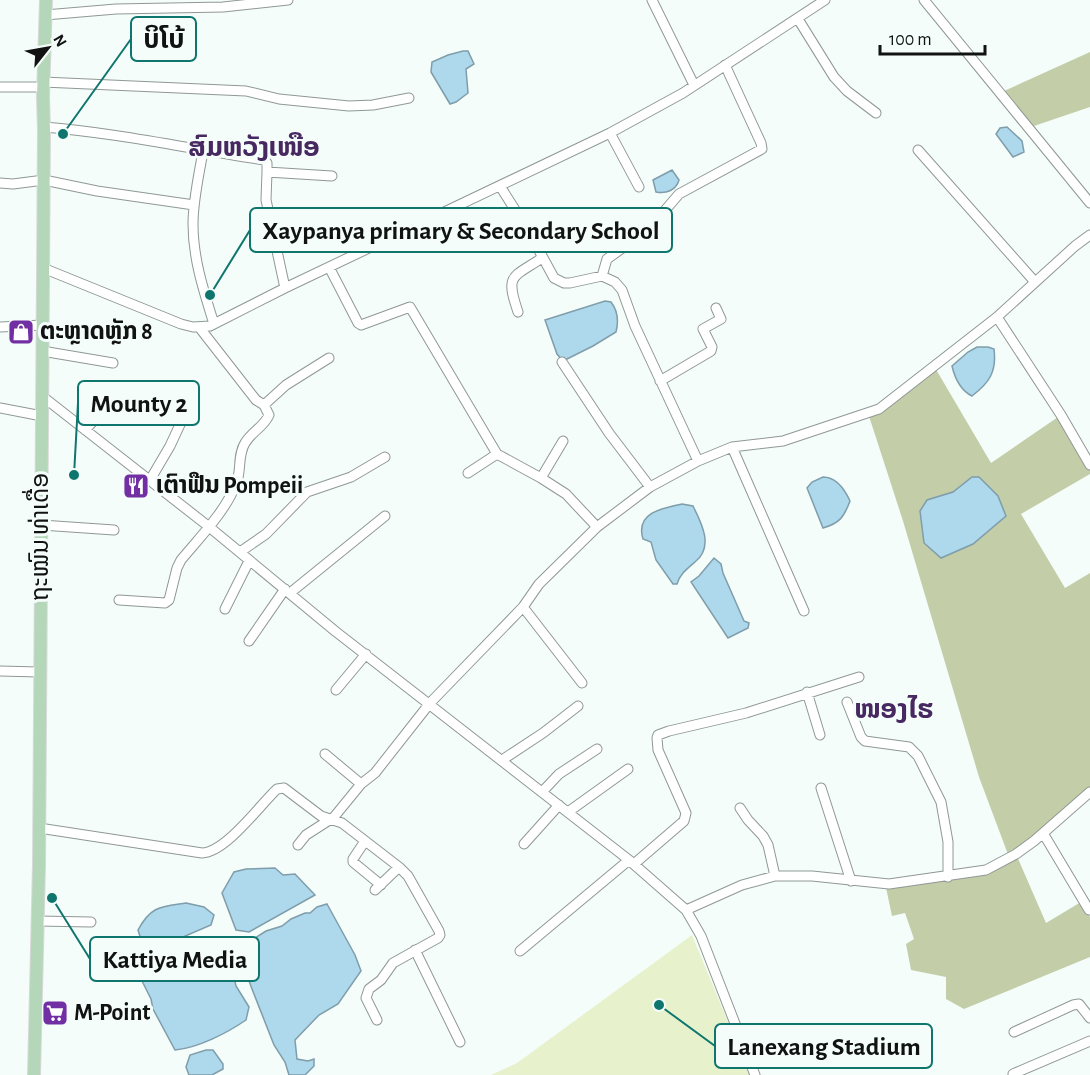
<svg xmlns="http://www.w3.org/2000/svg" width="1090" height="1075" font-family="'Alegreya Sans','Noto Sans Lao',sans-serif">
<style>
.green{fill:#e7f2cd}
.forest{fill:#c3cea9}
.water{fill:#aed8eb;stroke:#7f9daa;stroke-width:1.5}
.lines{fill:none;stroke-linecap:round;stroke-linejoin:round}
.minor-casing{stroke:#909895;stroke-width:11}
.major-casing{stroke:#d9d9d9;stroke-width:14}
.minor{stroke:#fff;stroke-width:9}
.major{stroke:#b3d7b8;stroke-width:12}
.labels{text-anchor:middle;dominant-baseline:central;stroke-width:6;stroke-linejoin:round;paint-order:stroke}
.poi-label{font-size:24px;font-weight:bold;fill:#101312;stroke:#f4fdfa;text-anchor:start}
.street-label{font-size:24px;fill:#101312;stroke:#f4fdfa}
.quarter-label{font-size:27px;font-weight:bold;fill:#472861;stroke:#f4fdfa}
.leader{fill:none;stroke:#0f766e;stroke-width:2}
.callout-dot{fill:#0f766e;stroke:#f4fdfa;stroke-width:2}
.callout{fill:#f4fdfa;stroke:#0f766e;stroke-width:2}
.callout-label{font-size:26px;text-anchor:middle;font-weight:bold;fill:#101312}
</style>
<rect width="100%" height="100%" fill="#f4fdfa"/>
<path class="green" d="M692 935 750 1075H491L517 1063Z"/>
<path class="forest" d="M1090 52V107L1034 126 1004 91Z
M934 366 991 463 1061 415 1090 465V474L1021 514 1065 588 1090 573V790L1016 854 1046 923 1081 902 1090 917V957L964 1009 946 999V977L911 970 906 944 914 939 905 913 892 916 885 883 988 866 1009 857 979 777 903 521 868 413Z"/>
<path class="water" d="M463 51H468L474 64 466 69 468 93 456 102 450 104 431 72 432 62 448 55Z
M1007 127 1022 141 1024 152 1013 157 996 134 1000 128Z
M672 170 679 180C676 190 667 194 656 192L653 180Z
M605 301 611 302C618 311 619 320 616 332L593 346 563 361 557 354 545 320Z
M977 347H988L994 349C997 372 989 383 972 396 960 390 955 379 952 366L968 352Z
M823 477C837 477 845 490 850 501 844 517 840 523 823 528L807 488 812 482Z
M972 477H979L998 496 1006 516 973 544 941 558 924 543 920 511 927 500 953 492Z
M682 504 693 506C702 524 714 547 695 562 687 569 680 574 677 584H673L656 560 651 542 643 539C635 513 662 508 682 504Z
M714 558 721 564 723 573 744 621 749 623 748 628 728 638 691 582 699 576Z
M275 868 283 875 295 874 315 895 249 932 236 930 222 893 234 872 246 869Z
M186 903 204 907 214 915 211 925 169 943 144 949 138 930C151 906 160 907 186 903Z
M327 904 355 955 361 971 338 1004 319 1015 295 1040 297 1059 308 1061 314 1059V1066L305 1075H289L285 1062 274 1045 252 989 245 970 241 947 266 931 282 926 291 919 305 913H310L317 907Z
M213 937 221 939 232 968 236 986 249 1007 246 1020C227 1033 198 1048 175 1050L153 1009 151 999 136 969 138 959 157 950Z
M206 1050H213L223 1064V1069L212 1075H189L186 1067 190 1055Z"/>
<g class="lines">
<defs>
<path id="minor" d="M652 0 694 85
M924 0 1090 203
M45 15 116 9 223 7 288 0
M798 19 834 77 847 91 876 113
M43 82 246 91 279 99 349 106 373 105 409 98
M0 87H43
M44 127C118 133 190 149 264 160L267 163V172L332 176
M610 133 639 187
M918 150 1035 282
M203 151C199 175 193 200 193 224 193 259 204 292 214 324
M267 172 266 200 285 288
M0 183 13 184 44 180 97 191 194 205
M500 186 529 232 554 278 564 283H570L602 276 615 282 622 290 635 326 698 461
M329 267 358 323 361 325 410 307 497 454 541 478 566 494 597 527
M43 268 181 324 193 327 210 326 285 288 610 133 683 93 825 0
M602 276 607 259 649 229 679 194 762 149 761 143 725 65
M518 312C505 274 512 278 542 258
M997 317 1061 415 1090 465
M0 327 43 325
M42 351 113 363
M562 362 609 433 650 487
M660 381 711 351 712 347 703 329 721 319 716 308
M42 396 208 526 335 631 629 860 686 910 701 936 755 1075
M264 405 286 385 329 358
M0 408 42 416
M85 430 117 396H121L143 414
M732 447 804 611
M468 473 497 454
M541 478 563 441
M150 480 170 446 183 418
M41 525 114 530
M240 552 266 534 307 492 351 477 385 457
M290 593 385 516
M119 600 165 603 169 600 177 568 181 560C200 537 225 512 236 484 242 471 237 456 245 443 251 432 264 427 269 415L264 405 256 400 199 327
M523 607 582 683
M225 609 249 561
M249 641 285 589
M0 671 39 672
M336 690 366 654
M807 692 820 735
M847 702 861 737 865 741 909 747 918 756 941 802 948 842V877
M325 754 361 784
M502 760 543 733 578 706
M821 788 851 881
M542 792 559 774 597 749
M740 808 748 820 763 836 768 845 775 876
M568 812 628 769
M39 828 202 853C226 852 259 806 277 789L284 788 321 816 342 823 399 867 408 876 439 931 440 935 438 938 393 963 381 980 369 989 366 998 377 1020
M1043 833 1089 910
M365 841 353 859V862L381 885
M524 844 559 805
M298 845 306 835 334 817 361 784 375 773 430 703 523 607 539 584 597 527 650 487 698 461 732 447 783 441 879 409 997 317 1075 246 1090 235
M634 864 684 821 686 813 658 750 657 738 658 735 669 731 746 713 859 677
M375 890 399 867
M686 910 742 885 775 876H812L889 884 986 870 1016 854 1034 841 1090 792
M38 921 91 922
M415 950 460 1042
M520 951 629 860
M1014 1032 1073 1005 1079 1004 1090 1018
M1013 1074 1090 1041"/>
<path id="major" d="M34 1075 39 865 44 130 43 97 46 0"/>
</defs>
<use href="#minor" class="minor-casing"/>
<use href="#major" class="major-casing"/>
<use href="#minor" class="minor"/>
<use href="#major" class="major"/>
</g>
<defs>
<symbol id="shop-square" viewBox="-11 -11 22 22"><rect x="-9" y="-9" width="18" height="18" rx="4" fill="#722fa3" stroke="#f4fdfa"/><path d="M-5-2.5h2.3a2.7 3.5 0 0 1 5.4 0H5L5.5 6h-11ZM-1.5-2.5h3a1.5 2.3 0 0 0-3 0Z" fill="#fff"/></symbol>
<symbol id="restaurant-square" viewBox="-11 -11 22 22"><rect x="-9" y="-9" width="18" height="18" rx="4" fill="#722fa3" stroke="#f4fdfa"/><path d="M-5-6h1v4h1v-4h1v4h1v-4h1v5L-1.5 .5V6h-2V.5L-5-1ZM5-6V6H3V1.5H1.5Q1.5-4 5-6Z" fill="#fff"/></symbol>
<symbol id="supermarket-square" viewBox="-11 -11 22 22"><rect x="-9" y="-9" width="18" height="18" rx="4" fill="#722fa3" stroke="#f4fdfa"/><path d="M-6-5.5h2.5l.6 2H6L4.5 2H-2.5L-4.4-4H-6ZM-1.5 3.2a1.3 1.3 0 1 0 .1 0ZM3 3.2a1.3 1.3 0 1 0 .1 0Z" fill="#fff"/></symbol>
</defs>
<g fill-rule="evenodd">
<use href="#shop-square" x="6" y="317" width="30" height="30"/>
<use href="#restaurant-square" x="121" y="471" width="30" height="30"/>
<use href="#supermarket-square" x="40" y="998" width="30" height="30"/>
</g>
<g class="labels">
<g class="poi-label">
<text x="40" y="332">ຕະຫຼາດຫຼັກ 8</text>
<text x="156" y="486">ເຕົາຟືນ Pompeii</text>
<text x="74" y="1013">M-Point</text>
</g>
<g class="street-label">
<text transform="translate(41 537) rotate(-90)">ຖະໝົນ ທ່າເດື່ອ</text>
</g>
<g class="quarter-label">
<text x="254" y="147">ສົມຫວັງເໜືອ</text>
<text x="894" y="709">ໜອງໄຮ</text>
</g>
</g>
<path class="leader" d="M63 134L131 39M210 295L250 230M74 475L78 403M52 898L90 959M659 1005L715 1046"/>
<g class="callout-dot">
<circle cx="63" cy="134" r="6"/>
<circle cx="210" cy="295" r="6"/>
<circle cx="74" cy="475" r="6"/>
<circle cx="52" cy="898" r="6"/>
<circle cx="659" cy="1005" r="6"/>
</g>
<g class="callout">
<rect x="131" y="17" width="65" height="44" rx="6"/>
<rect x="250" y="208" width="422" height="44" rx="6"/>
<rect x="78" y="381" width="121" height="44" rx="6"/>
<rect x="90" y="937" width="169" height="44" rx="6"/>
<rect x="715" y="1024" width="217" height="44" rx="6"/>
</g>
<g class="callout-label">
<text x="164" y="48">ບິໂບ້</text>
<text x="461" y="239">Xaypanya primary &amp; Secondary School</text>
<text x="139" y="412">Mounty 2</text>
<text x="175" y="968">Kattiya Media</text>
<text x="824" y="1055">Lanexang Stadium</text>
</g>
<g transform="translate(48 48) rotate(59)" stroke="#f4fdfa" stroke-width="4.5" paint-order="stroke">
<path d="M0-4.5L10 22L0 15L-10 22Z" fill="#101312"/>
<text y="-9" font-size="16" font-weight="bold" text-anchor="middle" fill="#101312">N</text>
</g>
<path d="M880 45v9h105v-9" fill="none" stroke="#101312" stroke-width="3"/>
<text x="889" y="45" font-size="18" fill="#101312" stroke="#f4fdfa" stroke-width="4.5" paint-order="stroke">100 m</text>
</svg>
